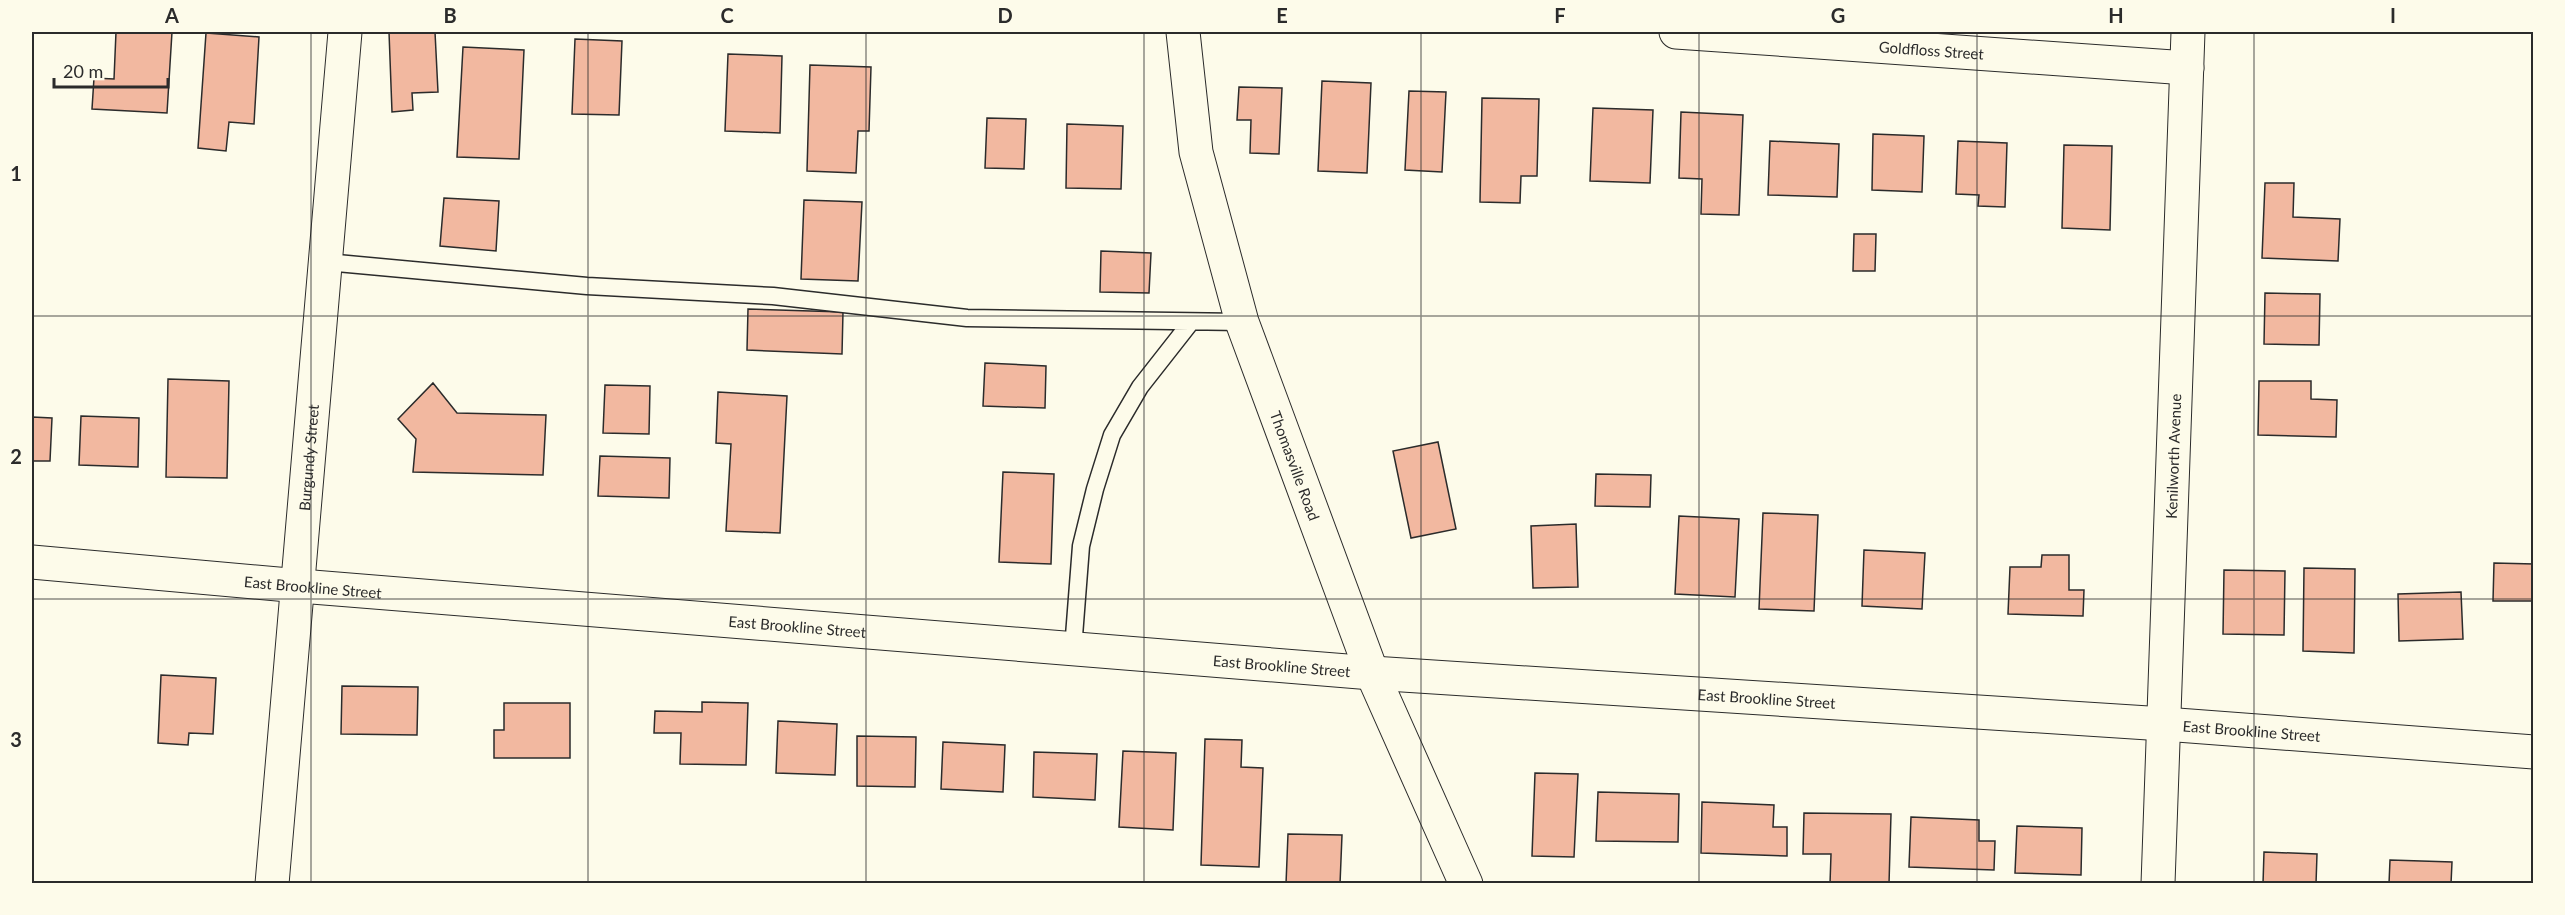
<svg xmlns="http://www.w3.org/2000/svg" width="2565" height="915" font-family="Lato,sans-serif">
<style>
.building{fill:#f2b8a0;stroke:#2b2b2b;stroke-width:1.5}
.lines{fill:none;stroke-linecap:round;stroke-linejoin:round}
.lane-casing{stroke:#2b2b2b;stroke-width:19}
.street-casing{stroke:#2b2b2b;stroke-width:35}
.primary-casing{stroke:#2b2b2b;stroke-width:35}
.lane{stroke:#fdfbea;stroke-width:16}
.street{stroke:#fdfbea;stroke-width:33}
.primary{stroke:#fdfbea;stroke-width:33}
.grid{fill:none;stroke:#2b2b2b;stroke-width:1.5;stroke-opacity:0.55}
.labels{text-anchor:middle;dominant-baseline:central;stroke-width:4.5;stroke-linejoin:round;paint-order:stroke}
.street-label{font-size:15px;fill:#2b2b2b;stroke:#fdfbea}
.neatline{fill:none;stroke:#2b2b2b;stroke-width:2}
.grid-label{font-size:20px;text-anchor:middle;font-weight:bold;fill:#2b2b2b}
</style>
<rect width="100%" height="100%" fill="#fdfbea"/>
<path class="building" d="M116 32H172L167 113 92 109 94 78 114 79Z
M389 32H435L438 92 412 93 413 110 392 112Z
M206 33 259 37 254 124 229 122 226 151 198 148Z
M575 39 622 41 619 115 572 114Z
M463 47 524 50 519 159 457 157Z
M728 54 782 56 780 133 725 131Z
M810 65 871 67 869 131H858L856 173 807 171Z
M1322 81 1371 83 1367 173 1318 171Z
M1239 87 1282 88 1279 154 1250 153 1251 120H1237Z
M1409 91 1446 92 1442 172 1405 170Z
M1482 98 1539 99 1537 176H1521L1520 203 1480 202Z
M1593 108 1653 110 1650 183 1590 181Z
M1681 112 1743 115 1739 215 1701 214 1702 179 1679 178Z
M987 118 1026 119 1024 169 985 168Z
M1067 124 1123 126 1121 189 1066 188Z
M1873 134 1924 136 1922 192 1872 190Z
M1770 141 1839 144 1837 197 1768 195Z
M1958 141 2007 143 2005 207 1978 206 1979 195 1956 194Z
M2064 145 2112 146 2110 230 2062 228Z
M2265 183H2294L2293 217 2340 219 2338 261 2262 258Z
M444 198 499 201 496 251 440 246Z
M804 200 862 202 858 281 801 279Z
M1854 234H1876L1875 271H1853Z
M1101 251 1151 253 1149 293 1100 292Z
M2265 293 2320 294 2319 345 2264 344Z
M748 309 843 312 842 354 747 350Z
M985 363 1046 366 1045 408 983 406Z
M168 379 229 381 227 478 166 477Z
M2259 381H2311V399L2337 400 2336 437 2258 435Z
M433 383 457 413 546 415 543 475 413 472 416 439 398 419Z
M605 385 650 386 649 434 603 433Z
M718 392 787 396 780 533 726 531 731 444 716 443Z
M81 416 139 418 138 467 79 465Z
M32 417 52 418 50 461H32Z
M1438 442 1456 529 1411 538 1393 451Z
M600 456 670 458 669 498 598 496Z
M1003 472 1054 474 1051 564 999 562Z
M1596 474 1651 475 1650 507 1595 506Z
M1763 513 1818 515 1814 611 1759 609Z
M1679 516 1739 519 1735 597 1675 594Z
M1576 524 1578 587 1533 588 1531 526Z
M1864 550 1925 553 1922 609 1862 606Z
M2042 555H2069V590H2084L2083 616 2008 614 2010 567H2041Z
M2494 563 2534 564V601H2493Z
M2304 568 2355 569 2354 653 2303 651Z
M2224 570 2285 571 2284 635 2223 634Z
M2461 592 2463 639 2399 641 2398 594Z
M161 675 216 678 213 734 189 733 188 745 158 743Z
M342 686 418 687 417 735 341 734Z
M702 702 748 703 746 765 680 764 681 733H654L655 711 702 712Z
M504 703H570V758H494V730H504Z
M778 721 837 724 835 775 776 773Z
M857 736 916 737 915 787 857 786Z
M1205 739 1242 740 1241 767 1263 768 1259 867 1201 865Z
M943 742 1005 745 1003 792 941 789Z
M1123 751 1176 753 1173 830 1119 827Z
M1034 752 1097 754 1095 800 1033 797Z
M1535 773 1578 774 1574 857 1532 856Z
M1598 792 1679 794 1678 842 1596 841Z
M1702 802 1774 805 1773 827H1787V856L1701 853Z
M1804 813 1891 814 1889 884H1830L1831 854H1803Z
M1911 817 1979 820V841H1995L1994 870 1909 867Z
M2017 826 2082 828 2081 875 2015 873Z
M1288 834 1342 835 1340 884H1286Z
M2264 852 2317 854 2316 884H2263Z
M2390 860 2452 862 2451 884H2389Z"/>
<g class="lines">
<defs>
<path id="lane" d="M326 262 587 286 773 296 967 318 1242 322
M1073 649 1081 546 1095 489 1112 435 1140 387 1191 322"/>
<g id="street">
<path id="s1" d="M1676 32 2187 68"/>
<path id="s2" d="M32 562 300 586 1372 673 2164 724 2534 752"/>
<path id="s3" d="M272 884 345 32"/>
<path id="s4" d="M2158 884 2188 32"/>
</g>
<g id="primary">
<path id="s5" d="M1183 32 1196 152 1242 322 1372 673 1466 884"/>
</g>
</defs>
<use href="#lane" class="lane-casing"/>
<use href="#street" class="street-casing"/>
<use href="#primary" class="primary-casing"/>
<use href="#lane" class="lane"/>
<use href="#street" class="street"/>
<use href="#primary" class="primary"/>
</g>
<path class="grid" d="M311 32V884M588 32V884M866 32V884M1144 32V884M1421 32V884M1699 32V884M1977 32V884M2254 32V884M32 316H2534M32 599H2534"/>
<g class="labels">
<g class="street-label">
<text stroke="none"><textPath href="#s1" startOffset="256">Goldfloss Street</textPath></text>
<text stroke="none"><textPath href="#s3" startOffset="428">Burgundy Street</textPath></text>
<text stroke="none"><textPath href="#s4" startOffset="428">Kenilworth Avenue</textPath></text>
<text stroke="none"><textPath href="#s5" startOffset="450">Thomasville Road</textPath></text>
<text stroke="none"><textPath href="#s2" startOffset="282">East Brookline Street</textPath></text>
<text stroke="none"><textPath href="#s2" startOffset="768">East Brookline Street</textPath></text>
<text stroke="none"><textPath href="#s2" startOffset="1254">East Brookline Street</textPath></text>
<text stroke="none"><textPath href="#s2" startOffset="1740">East Brookline Street</textPath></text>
<text stroke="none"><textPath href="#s2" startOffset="2226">East Brookline Street</textPath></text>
</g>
</g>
<rect width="2565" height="915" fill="none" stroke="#fdfbea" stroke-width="66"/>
<path d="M54 78v9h114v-9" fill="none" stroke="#2b2b2b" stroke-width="3"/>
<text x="63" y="78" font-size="18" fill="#2b2b2b" stroke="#fdfbea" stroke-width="4.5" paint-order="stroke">20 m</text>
<rect x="33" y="33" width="2499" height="849" class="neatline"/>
<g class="grid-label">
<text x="172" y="23">A</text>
<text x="450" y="23">B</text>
<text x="727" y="23">C</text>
<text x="1005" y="23">D</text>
<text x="1282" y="23">E</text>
<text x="1560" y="23">F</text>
<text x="1838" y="23">G</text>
<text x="2116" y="23">H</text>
<text x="2393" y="23">I</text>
<text x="16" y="181">1</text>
<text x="16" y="464">2</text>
<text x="16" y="747">3</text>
</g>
</svg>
